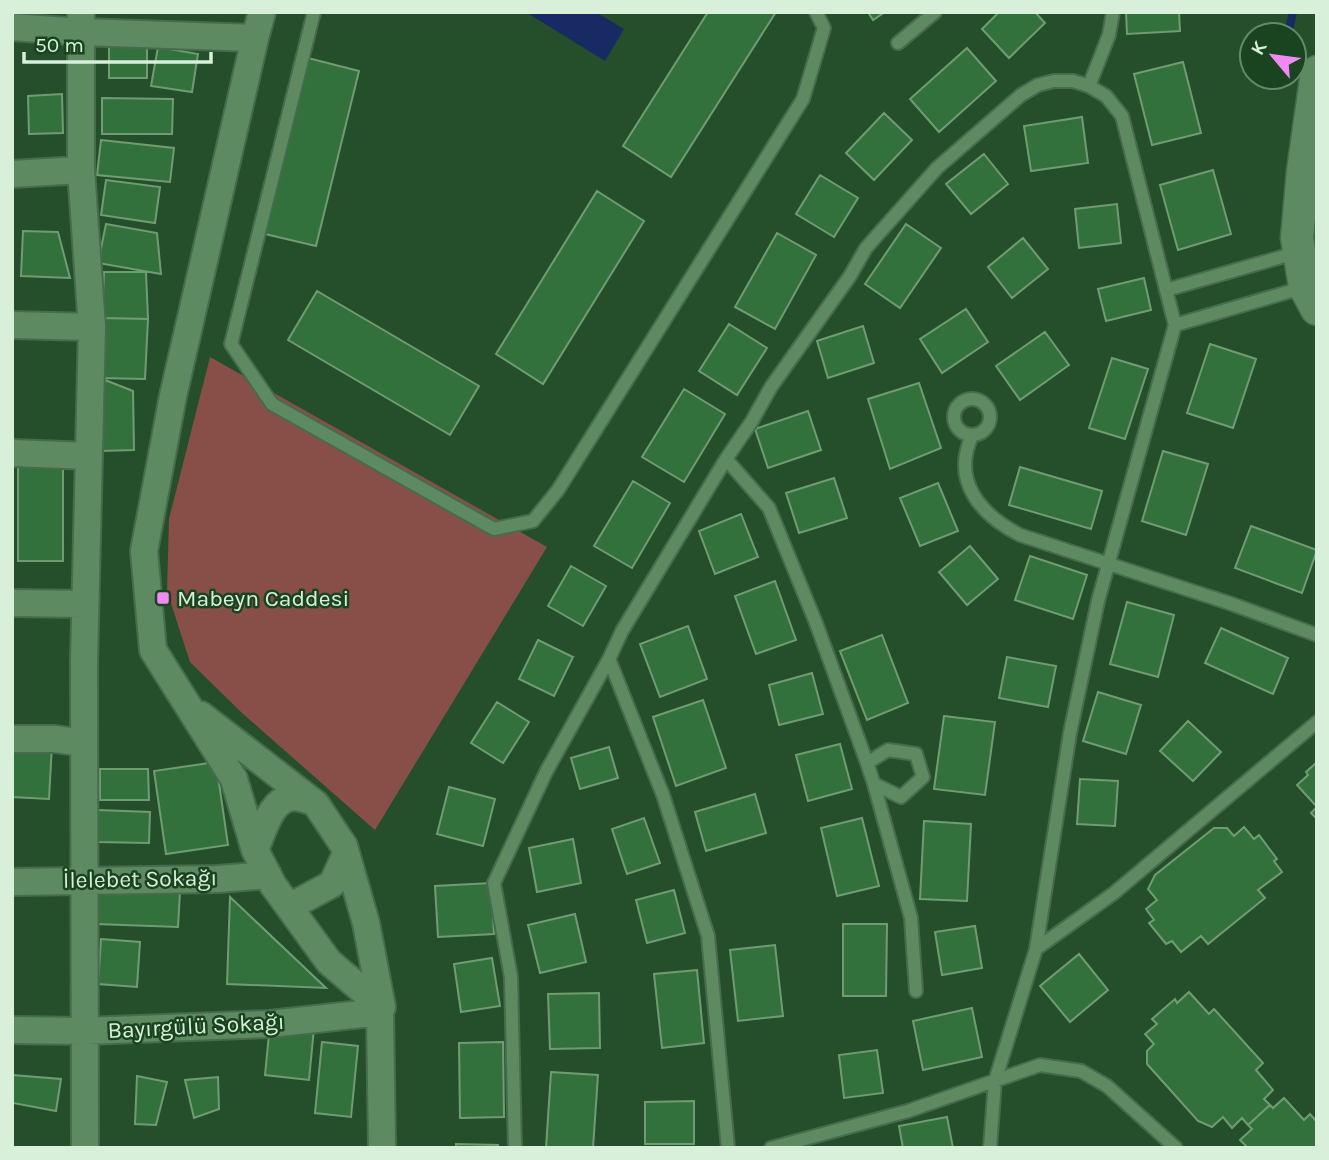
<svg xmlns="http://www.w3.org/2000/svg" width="1329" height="1160" font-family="Karla,sans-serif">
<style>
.green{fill:#884f49}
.water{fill:#172a64}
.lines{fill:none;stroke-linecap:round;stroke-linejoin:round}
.stream{stroke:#172a64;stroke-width:8}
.building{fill:#33713c;stroke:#709c73;stroke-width:2}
.service-casing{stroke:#466c4d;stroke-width:16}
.minor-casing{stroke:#466c4d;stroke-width:30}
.tertiary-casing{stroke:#466c4d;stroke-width:35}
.service{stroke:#5e8a62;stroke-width:12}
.minor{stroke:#5e8a62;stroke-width:26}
.tertiary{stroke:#5e8a62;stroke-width:32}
.poi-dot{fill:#f28af3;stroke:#1a4420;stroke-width:2.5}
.labels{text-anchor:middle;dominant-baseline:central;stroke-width:5;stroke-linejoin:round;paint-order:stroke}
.poi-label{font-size:23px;fill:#d8efd9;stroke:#1a4420;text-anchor:start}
.street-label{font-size:23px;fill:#d8efd9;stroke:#1a4420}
</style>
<rect width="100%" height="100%" fill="#254f2b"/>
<path class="green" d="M210 357 547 547 375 830 242 713 190 662 167 591 169 519Z"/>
<path class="water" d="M531 12H596L624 29 605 61 529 14Z"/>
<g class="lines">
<path class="stream" d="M1288 35 1293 12"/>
</g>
<path class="building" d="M708 12H776L671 177 623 146Z
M868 12H885L873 20Z
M868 12H885L873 20Z
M999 12H1035L1045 23 1009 58 982 29Z
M1126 12H1179L1180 31 1127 34Z
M109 46 147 47V78H109Z
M158 47 198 54 192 92 151 86Z
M967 48 996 81 939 132 910 99Z
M308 58 359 71 316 246 265 234Z
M1183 62 1201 133 1152 145 1134 74Z
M62 94 63 133 29 134 28 96Z
M102 98 173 99 172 134H102Z
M884 113 912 140 874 180 846 153Z
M1082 117 1088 163 1031 171 1024 126Z
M101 140 174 148 170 182 97 175Z
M984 154 1008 184 971 214 946 184Z
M1213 170 1231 234 1178 250 1160 185Z
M820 175 858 198 834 237 796 214Z
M106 180 160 187 155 223 101 215Z
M597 191 644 221 543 384 496 354Z
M1117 204 1121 243 1079 248 1075 209Z
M106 224 157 233 161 274 98 263Z
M906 224 941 248 900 308 865 284Z
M23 231 58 232 70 278 21 276Z
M777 233 816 255 775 329 735 307Z
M1023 238 1048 269 1012 298 988 267Z
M104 272H146L148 319 102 318Z
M1144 278 1151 310 1106 321 1098 289Z
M317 291 479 386 450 435 288 340Z
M966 309 988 342 942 373 920 339Z
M102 318 148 319 145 379 100 378Z
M729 324 767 348 737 395 699 371Z
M863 326 874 363 828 378 817 341Z
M1045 332 1069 365 1020 400 996 366Z
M1210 344 1256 359 1233 428 1187 413Z
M1112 358 1148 369 1125 439 1089 428Z
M100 378 133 391 134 450 100 451Z
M919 383 941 448 890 469 868 399Z
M684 389 725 414 684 482 642 457Z
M808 411 821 450 768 468 755 429Z
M1163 451 1208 464 1186 535 1142 521Z
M18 467H63V561H18Z
M1020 467 1102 491 1091 529 1009 505Z
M834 478 847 518 799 533 786 493Z
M633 481 670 503 632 568 594 546Z
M938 483 958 531 920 546 900 498Z
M741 514 758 557 715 574 699 531Z
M1251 526 1317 550 1302 593 1235 568Z
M970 546 998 579 967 605 939 572Z
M1030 556 1087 575 1073 619 1015 600Z
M571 566 606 586 583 626 548 606Z
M775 581 796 640 756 654 735 596Z
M1127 602 1174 615 1158 677 1110 664Z
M688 626 707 679 660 697 640 644Z
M1221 628 1288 658 1273 694 1205 663Z
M882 635 908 703 867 720 840 651Z
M538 640 573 657 554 696 519 679Z
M1007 657 1056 666 1048 707 999 698Z
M812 673 823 714 779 725 769 685Z
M1098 692 1141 705 1126 754 1083 741Z
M703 700 726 768 676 786 653 717Z
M497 702 529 722 503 763 471 743Z
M944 716 995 722 985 795 934 789Z
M1188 721 1221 752 1193 781 1160 751Z
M12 742 52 744 49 799 12 797Z
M840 744 852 789 808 801 796 755Z
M609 747 618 778 580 789 571 758Z
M216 762 228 845 166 854 154 771Z
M1317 762V819L1311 813 1317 807 1297 785 1308 775 1306 772Z
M100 769H148L149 800H100Z
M1080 779 1118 781 1115 826 1077 824Z
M449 787 495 799 483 846 437 834Z
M755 794 766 833 706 851 695 812Z
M98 810 150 812 149 843 97 842Z
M644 818 660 863 627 874 612 829Z
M862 818 879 886 837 896 821 828Z
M924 821 971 824 967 901 920 899Z
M1244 827 1254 839 1259 835 1277 859 1274 861 1282 872 1258 890 1265 898 1208 944 1201 936 1181 952 1172 941 1166 944 1149 923 1154 920 1146 909 1157 900 1148 889 1155 875 1214 828H1227L1234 836Z
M573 839 581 883 537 892 529 848Z
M491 883 494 934 438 937 435 886Z
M98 887 180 891 178 927 96 924Z
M674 890 685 933 647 943 636 900Z
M230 897 326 988 227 984Z
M575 914 586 962 540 973 528 925Z
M843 924H887L886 996H843Z
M975 926 982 968 942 975 935 932Z
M101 939 140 942 137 987 98 984Z
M775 945 783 1016 738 1021 730 950Z
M1079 954 1108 990 1070 1022 1040 986Z
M492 958 500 1006 461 1012 454 964Z
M697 970 704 1043 662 1048 654 974Z
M1189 992 1209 1014 1214 1009 1263 1063 1256 1070 1273 1090 1264 1099 1270 1105 1248 1125 1242 1118 1232 1128 1223 1117 1212 1127 1198 1121 1147 1064V1051L1154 1044 1145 1034 1157 1024 1152 1019 1175 999 1177 1003Z
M599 993 600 1048 550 1049 548 994Z
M972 1008 982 1057 923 1070 913 1021Z
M270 1024 314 1028 309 1080 265 1075Z
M322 1042 358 1046 351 1117 315 1113Z
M503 1042 504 1117 460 1118 459 1043Z
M877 1050 883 1093 844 1098 839 1055Z
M551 1072 598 1075 593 1148H546Z
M12 1075 61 1079 56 1111 13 1103Z
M137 1076 167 1082 156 1125 135 1124Z
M218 1077 219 1109 194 1118 185 1080Z
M1284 1098 1304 1120 1310 1114 1317 1122V1148H1248L1240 1140 1252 1129 1248 1125 1270 1105 1273 1108Z
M694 1101V1144H645V1102Z
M947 1117 953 1148H903L899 1126Z
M456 1144 498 1145V1148H456Z"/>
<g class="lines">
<defs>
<path id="service" d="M314 12 231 344 272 404 494 529 533 521 558 490 803 99 824 28 816 12
M898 43 935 12
M1089 86 1109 35 1113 12
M1166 290 1299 252
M1175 325 1305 287
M954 417a18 18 0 1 1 36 0a18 18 0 1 1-36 0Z
M972 436C951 481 981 515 1020 535L1229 603 1317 635
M726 459 769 508 816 623 867 763 874 784 901 797 923 777 916 754 888 750 867 763
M609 659 663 795 708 936 728 1148
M874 784 911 918 916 991
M1036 949 1114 893 1317 722
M515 1148 511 977 494 883 546 772 609 659 622 631 726 459 752 421 771 387 850 276 866 248 937 168 1021 95 1038 85 1054 81H1073L1089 86 1106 96 1122 116 1175 325 1098 601 1070 733 1036 949 995 1081 990 1148
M771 1148 908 1111 1040 1065 1081 1071 1107 1086 1176 1148"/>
<path id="minor" d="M81 12V170L92 327 84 662 85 1148
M262 12 255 38 173 396 144 551 153 650 234 779 255 850 273 885 329 962 382 1007
M12 27 81 32 255 38
M12 174 81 170
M12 325 92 327
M12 453 89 456
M12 603 85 604
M201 715 316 804 344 846 366 923 382 1007 380 1012 382 1148
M12 739H55L84 743
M255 850C263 832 271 796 296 797 301 798 308 800 313 802
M12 882 218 879 268 875
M289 907 332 884 346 854
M12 1030 85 1031 270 1024 380 1012"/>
<path id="tertiary" d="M1317 72 1303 171 1297 238 1305 287 1317 309"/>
</defs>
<use href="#service" class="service-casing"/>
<use href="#minor" class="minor-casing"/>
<use href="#tertiary" class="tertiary-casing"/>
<use href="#service" class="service"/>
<use href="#minor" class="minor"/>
<use href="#tertiary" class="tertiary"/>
</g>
<rect class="poi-dot" x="156" y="591" width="14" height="14" rx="3.5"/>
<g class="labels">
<g class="poi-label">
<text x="177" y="598">Mabeyn Caddesi</text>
</g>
<g class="street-label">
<text transform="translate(140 879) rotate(-1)">İlelebet Sokağı</text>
<text transform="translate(196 1026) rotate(-3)">Bayırgülü Sokağı</text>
</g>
</g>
<rect width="1329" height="1160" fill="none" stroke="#d8efd9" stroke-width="28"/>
<g transform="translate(1273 56) rotate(299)"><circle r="33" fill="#1a4420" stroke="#66886a" stroke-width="2"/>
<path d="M0-5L12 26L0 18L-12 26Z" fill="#f28af3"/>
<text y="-10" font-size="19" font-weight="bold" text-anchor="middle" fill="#d8efd9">K</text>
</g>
<path d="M24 52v10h187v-10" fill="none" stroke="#d8efd9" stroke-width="3.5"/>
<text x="35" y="52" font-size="21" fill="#d8efd9" stroke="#1a4420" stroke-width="5" paint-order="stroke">50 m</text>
</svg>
